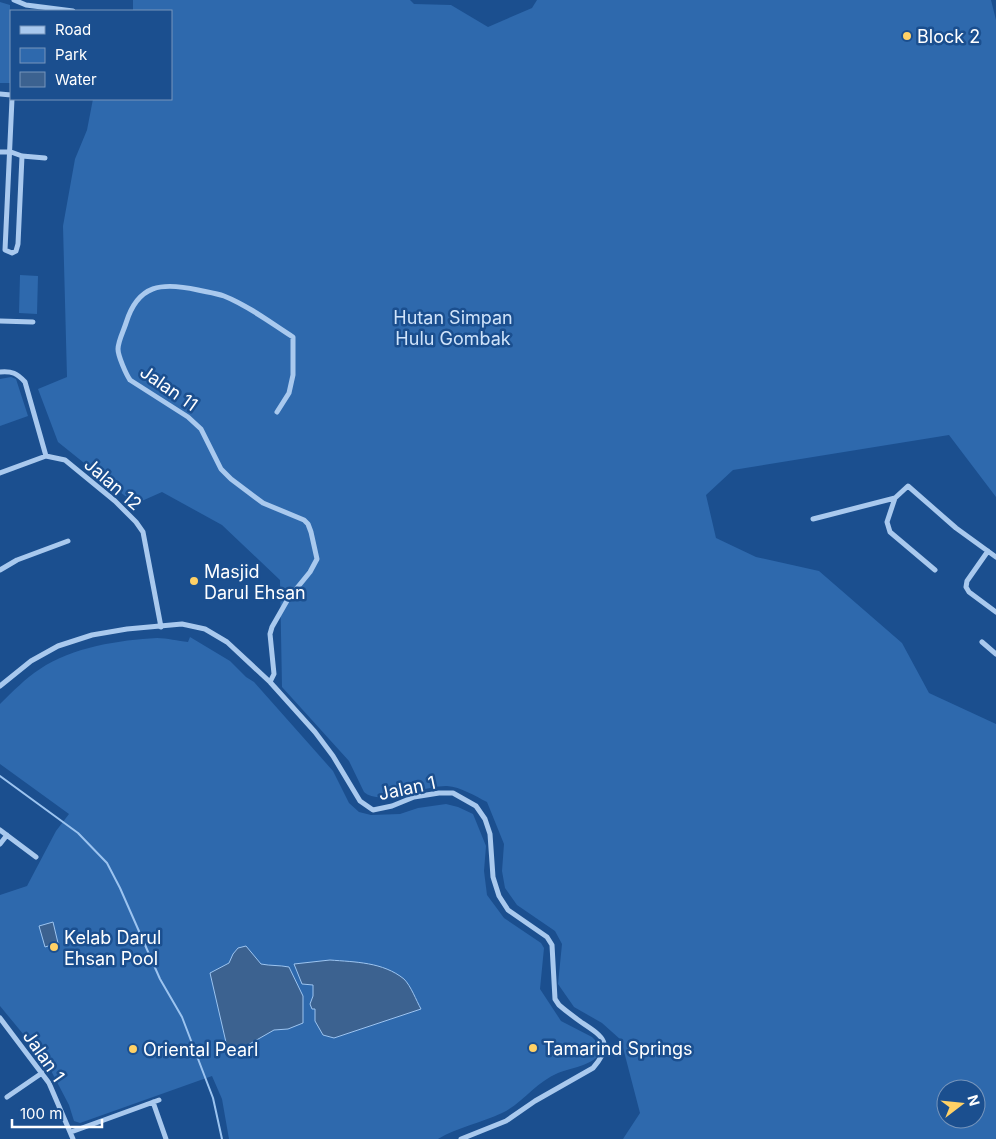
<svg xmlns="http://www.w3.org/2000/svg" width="996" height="1139" font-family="Inter,sans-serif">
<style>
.green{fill:#2e69ad;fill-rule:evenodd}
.water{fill:#3c6290;stroke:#9cc4f0}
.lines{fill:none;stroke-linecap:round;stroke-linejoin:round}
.stream{stroke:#9cc4f0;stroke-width:2}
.minor{stroke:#a9c9ee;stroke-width:5}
.poi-dot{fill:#ffd166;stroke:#1b4f8f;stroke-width:2}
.labels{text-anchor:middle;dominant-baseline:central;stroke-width:5;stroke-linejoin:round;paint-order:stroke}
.poi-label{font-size:18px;fill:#fff;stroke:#1b4f8f;text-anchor:start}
.park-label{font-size:18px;fill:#cfe3fa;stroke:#1b4f8f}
.street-label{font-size:18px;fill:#fff;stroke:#1b4f8f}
</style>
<rect width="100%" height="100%" fill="#1b4f8f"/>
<path class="green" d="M133 0H410L414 4 451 5 488 27 532 8 537 0H991L996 20V497L949 435 733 470 706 495 716 538 756 557 819 571 902 643 929 693 996 724V1139H623L640 1113 621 1040 602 1023 574 1007 558 984 562 944 555 931 517 905 505 888 502 871 504 844 487 802C475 796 461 787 447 786 426 785 380 807 364 792L349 761 282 687 280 580 222 525 162 492 135 504 58 442 38 389 67 377 63 226 75 159 87 130 93 99H171V11H133ZM946 1089H976V1119H946Z
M0 2 10 5 11 83H0Z
M20 275 38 276 37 314 19 313Z
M11 377 16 379 28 416 0 426V379Z
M190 637 230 661 246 677 254 682 333 771 349 803 359 812 371 815 400 814 418 808 446 804 458 807 473 814 486 846 484 871 487 895 504 918 541 943 544 948 540 989 561 1021 592 1037 602 1047C600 1065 572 1067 558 1073 536 1082 523 1103 502 1113 481 1123 458 1127 438 1139H229L222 1099 212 1076 80 1123 74 1121 69 1105 47 1063 0 1006V895L27 886 56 831 69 814 0 764V704C12 692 26 678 40 669 72 647 120 640 157 638 167 638 178 641 188 642Z"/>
<path class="water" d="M53 922 58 943 45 947 39 926Z
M246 946 261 964C271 966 279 965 289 967L303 996V1023L288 1029 274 1030 232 1054 228 1051 210 973 229 963 233 954 238 948Z
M330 960C355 962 383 962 404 979 411 986 416 1000 421 1009L334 1038 323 1035 315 1021V1009H312L310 1004 313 996V985L302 984 294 964Z"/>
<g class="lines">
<path class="stream" d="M0 776 78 833 107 863 120 888 160 979 182 1017 213 1098 222 1139"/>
<path class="minor" d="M14 0 26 5 73 11
M0 94 11 95
M12 99 5 250 12 253 16 251 18 244 22 156
M0 152H11L22 156 45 158
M0 321 33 322
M0 372C12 371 17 373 25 382L46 456
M0 473 46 456 65 460 115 501 136 522 143 532 161 627
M895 498 887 522 890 532 935 570
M813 519 895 498 908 486 956 528 996 557
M988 551 967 581 966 587 969 592 996 612
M0 570 17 560 68 541
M982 642 996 654
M270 682 274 674 270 634 272 627 288 599 310 572 317 559 311 532 308 524 304 520 263 503 231 479 221 469 201 429 188 417 130 380C126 374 118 356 118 349 118 341 124 330 126 323 138 284 162 282 198 290 207 292 216 293 224 296 249 306 271 323 293 337V375L289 393 277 412
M0 686 31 661 58 646 92 635 127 629 182 624 205 629 227 642 270 682 315 732 333 756 360 801 373 810 392 806 414 797 439 793H453L476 806 485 819 490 834 493 877 499 896 508 910 547 937 552 945 555 999 559 1005C566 1011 574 1017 581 1022 602 1036 615 1043 593 1068L535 1101 506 1121 461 1139
M0 830 36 857
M0 844 7 835
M0 1018 49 1083 73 1139
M7 1097 42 1073
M153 1102 166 1139
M71 1132 159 1100"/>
</g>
<g class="poi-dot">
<circle cx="907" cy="36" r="5"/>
<circle cx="194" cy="581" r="5"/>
<circle cx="54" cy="947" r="5"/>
<circle cx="533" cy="1048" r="5"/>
<circle cx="133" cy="1049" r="5"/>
</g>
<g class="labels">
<g class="poi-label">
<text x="917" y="36">Block 2</text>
<text x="204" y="571">Masjid<tspan x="204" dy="21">Darul Ehsan</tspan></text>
<text x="64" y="937">Kelab Darul<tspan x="64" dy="21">Ehsan Pool</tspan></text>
<text x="543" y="1048">Tamarind Springs</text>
<text x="143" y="1049">Oriental Pearl</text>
</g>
<g class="park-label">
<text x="453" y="317">Hutan Simpan<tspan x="453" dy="21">Hulu Gombak</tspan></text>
</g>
<g class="street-label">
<text transform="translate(169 388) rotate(35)">Jalan 11</text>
<text transform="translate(113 484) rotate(41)">Jalan 12</text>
<text transform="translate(407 788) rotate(-12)">Jalan 1</text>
<text transform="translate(44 1056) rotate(55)">Jalan 1</text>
</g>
</g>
<rect x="10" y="10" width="162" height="90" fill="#1b4f8f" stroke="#7695bc"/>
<rect x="20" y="26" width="25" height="8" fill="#a9c9ee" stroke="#7695bc"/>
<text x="55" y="35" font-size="15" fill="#ffffff">Road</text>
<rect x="20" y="48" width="25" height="15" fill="#2e69ad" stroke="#7695bc"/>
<text x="55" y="60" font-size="15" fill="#ffffff">Park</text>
<rect x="20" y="72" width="25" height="15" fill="#3c6290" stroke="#7695bc"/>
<text x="55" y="85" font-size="15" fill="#ffffff">Water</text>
<g transform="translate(961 1104) rotate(74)"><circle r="24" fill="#1b4f8f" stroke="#7695bc"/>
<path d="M0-4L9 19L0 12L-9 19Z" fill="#ffd166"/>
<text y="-8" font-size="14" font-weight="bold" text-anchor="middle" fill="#ffffff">N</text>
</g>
<path d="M12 1119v8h90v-8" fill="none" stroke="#ffffff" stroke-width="2.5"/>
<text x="20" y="1119" font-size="15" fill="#ffffff" stroke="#1b4f8f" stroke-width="4" paint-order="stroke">100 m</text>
</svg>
